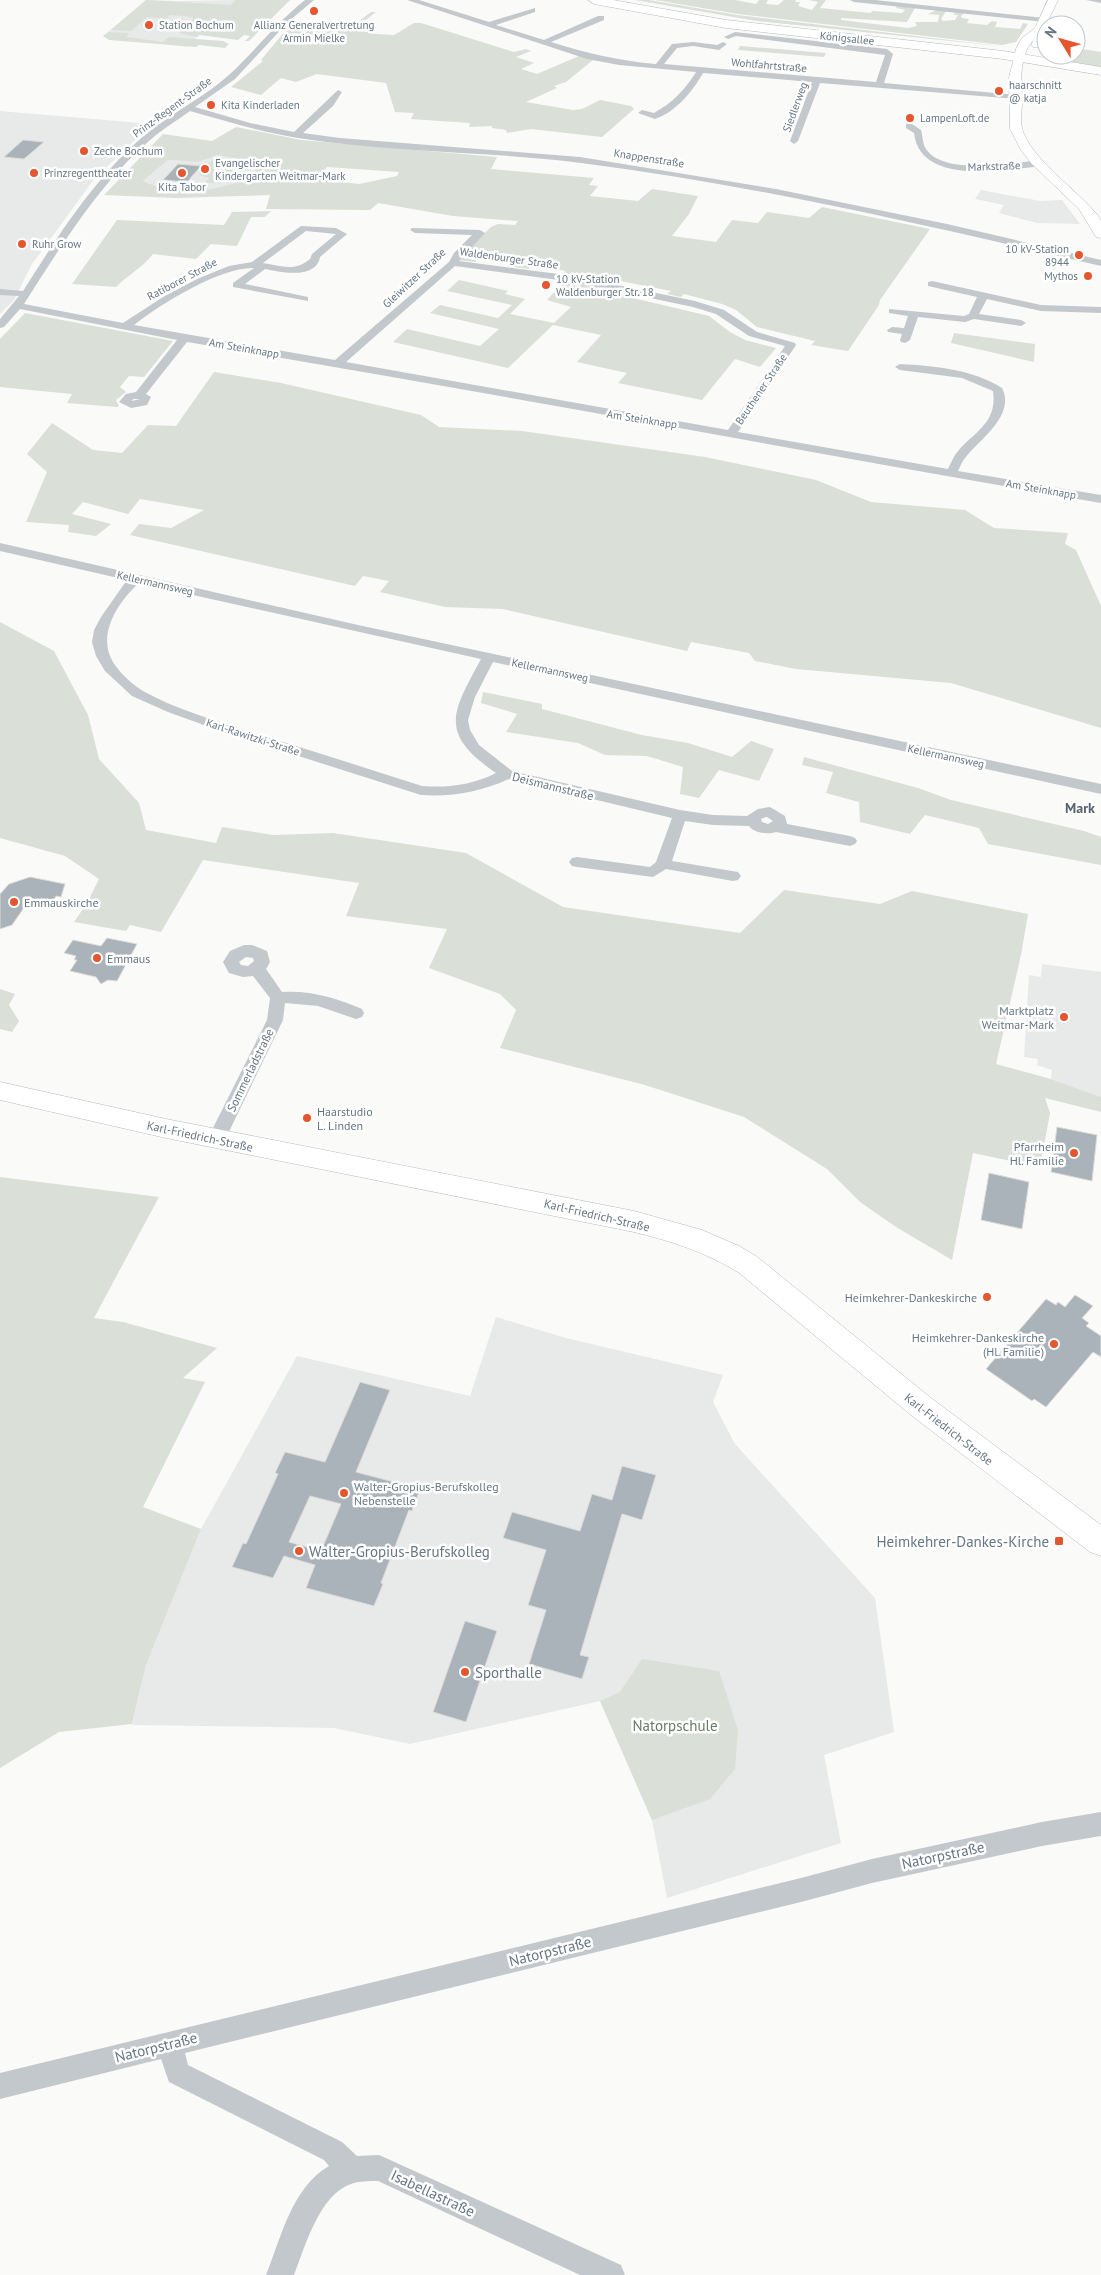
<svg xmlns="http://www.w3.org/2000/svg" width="1101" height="2275" font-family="'PT Sans',sans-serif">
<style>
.built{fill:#e8e9e9}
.green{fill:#dadfd7;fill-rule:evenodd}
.building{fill:#aab3b9;stroke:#dcdcda;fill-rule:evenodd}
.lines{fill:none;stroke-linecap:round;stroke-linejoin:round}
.secondary-casing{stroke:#b3babf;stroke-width:1}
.primary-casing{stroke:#b5babe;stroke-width:1}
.street{fill:#c3c8cc;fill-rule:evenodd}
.secondary{fill:#fff;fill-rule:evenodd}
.primary{fill:#fff;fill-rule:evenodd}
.poi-dot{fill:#e4572e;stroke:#fff;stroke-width:2}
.labels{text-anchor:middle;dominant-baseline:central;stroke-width:5;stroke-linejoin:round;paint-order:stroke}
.far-poi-label{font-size:11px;fill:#657683;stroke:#fff;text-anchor:start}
.far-street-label{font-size:11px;fill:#657683;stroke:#fff}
.street-label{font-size:12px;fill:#657683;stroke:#fff}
.poi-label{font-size:12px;fill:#657683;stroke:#fff;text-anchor:start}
.neighbourhood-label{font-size:14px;font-weight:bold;fill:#57646e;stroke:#fff}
.near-poi-label{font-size:15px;fill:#657683;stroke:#fff;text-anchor:start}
.near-park-label{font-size:15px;fill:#687a64;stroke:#fff}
.near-street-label{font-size:15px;fill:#657683;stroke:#fff}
</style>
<rect width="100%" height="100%" fill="#fafaf8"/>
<path class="built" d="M146 0 177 1 235 0 187 47 103 36Z
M0 111 152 124 95 178 32 264 14 300 0 314Z
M218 155 247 161 258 176 236 185 198 192 155 188 143 181 168 160 198 162Z
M981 190 1040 201 1062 200 1080 224 1037 223 999 213 1004 205 975 199Z
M1042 964 1101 972V1097L1051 1079 1052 1070 1037 1065 1038 1059 1024 1057 1029 975 1041 977Z
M496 1317 566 1338 723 1375 713 1402 735 1444 875 1598 894 1732 824 1755 841 1843 667 1898 652 1820 600 1701 410 1744 334 1728 132 1725 146 1665 201 1529 297 1356 470 1396Z"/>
<path class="green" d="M146 0 230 5 235 0H290L249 41H245L250 36 244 35 238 40 199 35 197 37 179 33 194 18 185 16 170 15 166 19 147 17 131 31 111 30Z
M635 0H649L737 15 1009 47 757 21Z
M655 0H735L756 4 759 0H768L766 4 778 5 784 0H796L795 2H800L798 6 812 10 818 2 809 0H826L820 8 871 13 872 11 902 13 905 10 896 8 897 6 915 8 907 22 841 18V20L908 28 917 26 915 22H938L939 15 928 14 937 10 946 11 941 19 943 21 955 20 958 15H954L955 12 964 13 961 16 962 18 969 19 967 23 987 25 992 21 997 22 995 27 1020 29 1023 23 1028 24 1016 42 1002 45 738 14Z
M371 12H376L354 29 376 34 394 35 414 23H421L514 52 526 49 531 51 516 57 534 63 521 69 537 74 579 56 593 60 566 82 554 86 557 88 526 102 573 110 582 109 600 100 631 106 634 109 602 137 531 129 507 133 506 130 492 128V126L469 127 470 123 411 119 414 113 395 112 386 83 317 74 296 82 281 78 261 95 231 87 263 61 261 60 291 24 350 28Z
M109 32 127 33 129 34 126 37 163 42 169 37 223 41 229 44 225 48 199 45 196 47 109 40 103 36Z
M740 46 826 53 824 57 738 50Z
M1076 48 1101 52V75L1047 65 1053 55H1076Z
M236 127 301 140 497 157 491 169 594 178 589 185 598 186 590 196 638 201 652 189 698 196 689 214 672 236 716 242 732 220 758 223 767 212 809 218 822 207 930 229 880 300 879 305 848 351 811 345 815 341 757 327 736 310 722 304 684 294 681 297 667 294 671 291 585 274 581 277 561 274 566 271 532 265 529 269 508 266 512 263 479 258 475 262 457 260 491 227 498 224 515 225 518 221 453 216 378 203 370 210 266 209 270 195 175 198 104 195 163 134 212 141ZM218 155 247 161 258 175C223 190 179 199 143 181L168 160 198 162ZM327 167 399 172 397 176 359 184 318 179Z
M217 157 241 162 247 175 231 183H205L209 178 199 175 202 168Z
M271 211 265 217H251L237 246 211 244 196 259 153 254C142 268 128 275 116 287L72 284 117 220 224 225 232 212Z
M459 280 508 291 505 294 525 299 510 314 554 323 571 307 547 300 565 281 615 289 612 293 709 316 730 332 745 340 776 348 760 367 735 359 702 400 618 383 627 373 577 362 601 335 553 325 508 368 393 342 407 329 480 346 499 329 430 313 440 305 498 318 512 305 447 291Z
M25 313 173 341 144 377 129 376 120 387 126 392 116 400 119 406 117 407 67 403 72 394 0 387V339Z
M954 333 1035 344 1034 362 951 343Z
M214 372 281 383 421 415 439 427 522 431 705 457 816 480 871 502 965 510 994 528 1068 533 1065 544 1076 550 1101 606V728L951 683 796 669 755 661 749 653 691 642 687 651 503 609 445 607 380 592 389 581 363 576 355 586 130 535 139 524 171 528 204 510 140 499 128 514 83 502 72 514 111 524 96 536 68 532 69 525 26 522 47 472 27 454 52 423 93 450 122 453 148 425 176 426Z
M0 622 54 651 88 715 99 759 139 803 146 830 216 843 222 827 273 835 333 833 466 853 563 907 740 933 784 890 880 904 912 891 1028 914 1021 955 996 1064 1051 1079 1101 1097V1112L1045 1098 1050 1113 1040 1167 973 1153 952 1260 896 1227 860 1202 827 1169 744 1117 645 1085 500 1048 516 1010 500 994 429 968 447 929 346 916 359 883 203 860 161 932 130 925 126 931 74 922 87 903 99 879 65 856 0 838Z
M483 692 542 704V709L642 735 688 743 732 757 751 741 774 749 759 781 719 770 699 798 680 794 683 767 647 756 605 755 578 743 506 732 517 714 481 703Z
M804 757 918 788 951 800 1084 831 1101 837V865L988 844 979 828 925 815 910 834 860 822 859 802 826 793 833 772 802 765Z
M0 989 15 994 9 1005 19 1021 12 1032 0 1029Z
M0 1177 159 1197 94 1318 123 1322 217 1348 183 1378 205 1382 143 1507 201 1529 146 1665 132 1724 59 1732 0 1768Z
M642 1659 719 1671 738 1730 735 1769 710 1799 652 1820 600 1701 620 1692Z"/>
<path class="building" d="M23 140 44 142 24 159 4 157Z
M178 164 201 166 187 182 163 180Z
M30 877 65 884 61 897 56 896 52 903 30 899 12 925 0 929V894L9 884Z
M107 938 137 944 117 981 108 980 101 984 96 977 70 971 77 960H74L76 956 64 953 73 940 101 946Z
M1057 1127 1097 1135 1092 1181 1051 1172Z
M989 1173 1029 1182 1022 1229 981 1220Z
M1075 1295 1093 1306 1082 1318 1089 1323 1086 1326 1101 1336V1357L1093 1352 1046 1407 1034 1399 1032 1401 986 1369 1046 1299 1056 1305 1058 1302 1065 1307Z
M360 1382 390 1390 356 1472 420 1489 412 1511 409 1510 381 1583 383 1584 374 1606 306 1588 315 1565 284 1556 273 1578 232 1567 243 1543 246 1544 278 1474 275 1473 285 1452 325 1462ZM310 1496 341 1504 321 1551 289 1542Z
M622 1466 656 1475 642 1520 622 1514 580 1655 589 1657 582 1679 529 1664 546 1610 528 1605 546 1550 503 1538 512 1512 580 1531 592 1494 612 1500Z
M465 1621 497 1631 466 1722 433 1712Z"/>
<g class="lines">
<defs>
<path id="secondary" d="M1048 0H1058L1046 25V37L1041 47H1033L1031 45 1034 40C1022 50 1020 75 1022 90 1024 102 1019 115 1022 128 1030 159 1078 190 1099 217L1101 221V238L1096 237 1079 209 1031 163 1021 150 1010 129 1009 78 1016 49 1021 39 1035 28Z
M0 1082 166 1119 634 1211 702 1230 739 1246 756 1256 931 1398 1101 1525V1556L1090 1552 911 1415 738 1272C705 1252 671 1241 634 1232L166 1138 0 1100Z"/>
<path id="primary" d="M588 0H613L726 20 1003 51 1101 67V75L1003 59 726 28 594 4Z"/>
</defs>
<use href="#secondary" class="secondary-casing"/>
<use href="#primary" class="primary-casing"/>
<path class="street" d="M305 0H314L289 21 235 79 195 107 250 123 294 132 338 90 342 92 333 106 303 133 340 138 580 157 776 189 947 224 1101 260V266C929 226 756 185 581 163 487 151 392 153 298 138 261 132 226 121 190 111 179 119 166 127 156 135 102 179 61 246 24 304L123 323 163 297 197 279 229 266 252 262 301 226 336 228 347 234 320 257C316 280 280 272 265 269L245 284 308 297V301L233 287V283L254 268C220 267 161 304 134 325L335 360 449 262 454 253 472 235 415 233 410 230 412 228 480 230 485 233 459 261 574 276 695 301 724 310 757 332 795 343 796 345 738 432 948 469C950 465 952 460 955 455 970 433 998 426 993 391L962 378 900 370 895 367 900 364C935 366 972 369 1002 388 1016 415 980 439 966 457 962 461 960 467 958 471L1101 495V503C796 450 492 393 187 342L146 394 151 397 147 405 131 408 119 402 126 394 136 392 177 340 20 309 4 327 0 328V319L19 296 0 295V289L23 291C58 236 98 172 150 131 175 111 206 96 230 74 256 50 277 22 305 0ZM306 231 336 234 312 254 310 259C295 272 281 266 263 263ZM455 266 574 282 693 307 716 314 749 336 785 346 728 430 346 362ZM133 399H140L132 401Z
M407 0H419L489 22 535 8V12L496 25 544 40 598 16H604V20L551 42C586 53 619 61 656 64L672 44 693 42 717 45 723 42 727 44 719 50 693 46 677 48 664 64 876 82 885 55 736 36 728 39 724 37 735 32 887 49 893 54 884 83 1017 95 1021 97 1017 99 820 83 798 141 794 144 790 141 812 82 703 73C693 91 676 112 655 119L638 113 642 110 654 113C672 103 685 90 696 72L619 65 587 59Z
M850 0H875L1045 18 1049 20 1045 22 854 2Z
M1086 0H1101V3Z
M906 124H912L921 130C923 136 922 143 926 149 944 176 1013 163 1041 160L1045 163 1041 166C1004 170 920 186 914 133L906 128Z
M932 281 1041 305 1101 307V313L1041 311 987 299 979 314 1021 320 1026 323 1021 326 974 319 965 322 918 317 910 340 905 343 901 342 900 340 902 334 888 332 887 330 892 327 904 328 908 316 889 313V309L964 316 969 314 977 297 928 286V282Z
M0 543 358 625 1101 784V794L493 662 475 697 468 720 470 730 479 745 512 771 680 810 713 815 747 816 758 809 770 807 785 816 787 824 850 836 855 838 857 841 855 844 850 846 776 832C768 835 754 833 749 826L713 825 685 821 672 861 738 872 741 876 738 880 733 881 666 869 653 877 577 867 572 866 569 862 572 858 577 857 650 867 656 862 672 818 509 779C480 792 452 797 421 795L223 732 168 712 132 696 105 671 96 656 92 642 94 630 101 617 127 580 0 551ZM139 583 481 659C452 713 438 733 496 773 472 785 449 788 422 786 369 769 316 752 263 736 223 723 179 711 143 691 133 685 122 675 115 665 95 637 117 603 139 583ZM766 817H767L773 821 768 824 762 822 761 819Z
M244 945H252L267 951 270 962 266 969 282 992C310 990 337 998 362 1009L364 1013 362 1017 356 1019 318 1006 285 1003 283 1020 225 1140 222 1145 216 1147 210 1145 207 1140 267 1020 270 998 253 976 243 977 229 973 223 962 230 951ZM246 957 253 958 254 961 248 966 241 965 239 962Z
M1101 1812V1836L1042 1846 872 1883 801 1902 185 2053 188 2065 342 2142 357 2156 379 2155 388 2159 621 2265 625 2275H580L378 2181C369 2181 359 2181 351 2184 319 2195 305 2247 294 2275H266C281 2238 292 2187 329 2166L324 2160 169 2082 161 2059 0 2099V2073L801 1878 872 1859 1042 1822Z"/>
<use href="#secondary" class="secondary"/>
<use href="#primary" class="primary"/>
</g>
<g class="poi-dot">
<circle cx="314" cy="11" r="5"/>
<circle cx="149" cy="25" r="5"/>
<circle cx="999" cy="91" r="5"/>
<circle cx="211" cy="105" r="5"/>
<circle cx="910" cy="118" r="5"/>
<circle cx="84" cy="151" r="5"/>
<circle cx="205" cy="169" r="5"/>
<circle cx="34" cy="173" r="5"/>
<circle cx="182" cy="173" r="5"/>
<circle cx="22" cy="244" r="5"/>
<circle cx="1079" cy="255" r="5"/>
<circle cx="1088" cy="276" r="5"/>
<circle cx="546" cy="285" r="5"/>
<circle cx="14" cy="902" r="5"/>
<circle cx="97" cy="958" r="5"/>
<circle cx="1064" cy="1017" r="5"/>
<circle cx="307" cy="1118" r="5"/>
<circle cx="1074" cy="1153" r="5"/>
<circle cx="987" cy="1297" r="5"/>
<circle cx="1054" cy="1344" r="5"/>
<circle cx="344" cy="1493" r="5"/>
<rect x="1054" y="1536" width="10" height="10" rx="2.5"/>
<circle cx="299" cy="1551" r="5"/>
<circle cx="465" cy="1672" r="5"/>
</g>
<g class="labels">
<g class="far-poi-label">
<text x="159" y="25">Station Bochum</text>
<text x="314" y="25" text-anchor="middle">Allianz Generalvertretung<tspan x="314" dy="13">Armin Mielke</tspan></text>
<text x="1009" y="85">haarschnitt<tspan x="1009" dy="13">@ katja</tspan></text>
<text x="221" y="105">Kita Kinderladen</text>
<text x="920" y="118">LampenLoft.de</text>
<text x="94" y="151">Zeche Bochum</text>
<text x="215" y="163">Evangelischer<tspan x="215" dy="13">Kindergarten Weitmar-Mark</tspan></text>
<text x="44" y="173">Prinzregenttheater</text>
<text x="182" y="187" text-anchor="middle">Kita Tabor</text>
<text x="32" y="244">Ruhr Grow</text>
<text x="1069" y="249" text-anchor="end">10 kV-Station<tspan x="1069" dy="13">8944</tspan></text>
<text x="1078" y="276" text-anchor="end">Mythos</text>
<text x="556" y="279">10 kV-Station<tspan x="556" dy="13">Waldenburger Str. 18</tspan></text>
</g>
<g class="far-street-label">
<text transform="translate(847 38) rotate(6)">Königsallee</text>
<text transform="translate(769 65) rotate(5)">Wohlfahrtstraße</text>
<text transform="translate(172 107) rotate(-36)">Prinz-Regent-Straße</text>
<text transform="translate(795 107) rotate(-70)">Siedlerweg</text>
<text transform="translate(649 158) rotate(9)">Knappenstraße</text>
<text transform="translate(994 166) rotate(-2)">Markstraße</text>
<text transform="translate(509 258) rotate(8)">Waldenburger Straße</text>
<text transform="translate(414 278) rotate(-43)">Gleiwitzer Straße</text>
<text transform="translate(182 279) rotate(-28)">Ratiborer Straße</text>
<text transform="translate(244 348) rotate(10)">Am Steinknapp</text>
<text transform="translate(761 389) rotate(-56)">Beuthener Straße</text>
<text transform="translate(642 419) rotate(9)">Am Steinknapp</text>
<text transform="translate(1041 489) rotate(10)">Am Steinknapp</text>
<text transform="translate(155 583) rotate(13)">Kellermannsweg</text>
<text transform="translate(550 670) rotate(12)">Kellermannsweg</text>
<text transform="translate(253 737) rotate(18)">Karl-Rawitzki-Straße</text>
<text transform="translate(946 756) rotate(12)">Kellermannsweg</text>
</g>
<g class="street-label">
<text transform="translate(553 786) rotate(14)">Deismannstraße</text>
<text transform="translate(250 1070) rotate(-64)">Sommerladstraße</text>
<text transform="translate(200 1136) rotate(12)">Karl-Friedrich-Straße</text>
<text transform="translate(597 1215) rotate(13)">Karl-Friedrich-Straße</text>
<text transform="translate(949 1429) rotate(38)">Karl-Friedrich-Straße</text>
</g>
<g class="poi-label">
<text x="24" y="902">Emmauskirche</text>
<text x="107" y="958">Emmaus</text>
<text x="1054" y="1010" text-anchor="end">Marktplatz<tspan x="1054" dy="14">Weitmar-Mark</tspan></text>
<text x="317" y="1111">Haarstudio<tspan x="317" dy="14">L. Linden</tspan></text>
<text x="1064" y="1146" text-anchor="end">Pfarrheim<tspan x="1064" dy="14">Hl. Familie</tspan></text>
<text x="977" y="1297" text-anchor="end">Heimkehrer-Dankeskirche</text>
<text x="1044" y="1337" text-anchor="end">Heimkehrer-Dankeskirche<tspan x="1044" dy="14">(Hl. Familie)</tspan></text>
<text x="354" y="1486">Walter-Gropius-Berufskolleg<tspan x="354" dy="14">Nebenstelle</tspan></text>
</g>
<g class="neighbourhood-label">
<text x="1080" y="808">Mark</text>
</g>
<g class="near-poi-label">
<text x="1049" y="1541" text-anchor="end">Heimkehrer-Dankes-Kirche</text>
<text x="309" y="1551">Walter-Gropius-Berufskolleg</text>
<text x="475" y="1672">Sporthalle</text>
</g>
<g class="near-park-label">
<text x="675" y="1725">Natorpschule</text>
</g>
<g class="near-street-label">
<text transform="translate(943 1855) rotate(-12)">Natorpstraße</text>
<text transform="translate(550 1951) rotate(-14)">Natorpstraße</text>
<text transform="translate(156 2047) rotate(-14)">Natorpstraße</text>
<text transform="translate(433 2193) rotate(25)">Isabellastraße</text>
</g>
</g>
<g transform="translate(1061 40) rotate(307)"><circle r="24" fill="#ffffff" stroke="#c1c8cd"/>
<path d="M0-4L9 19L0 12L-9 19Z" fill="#e4572e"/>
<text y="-8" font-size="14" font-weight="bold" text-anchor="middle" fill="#657683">N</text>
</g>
</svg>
